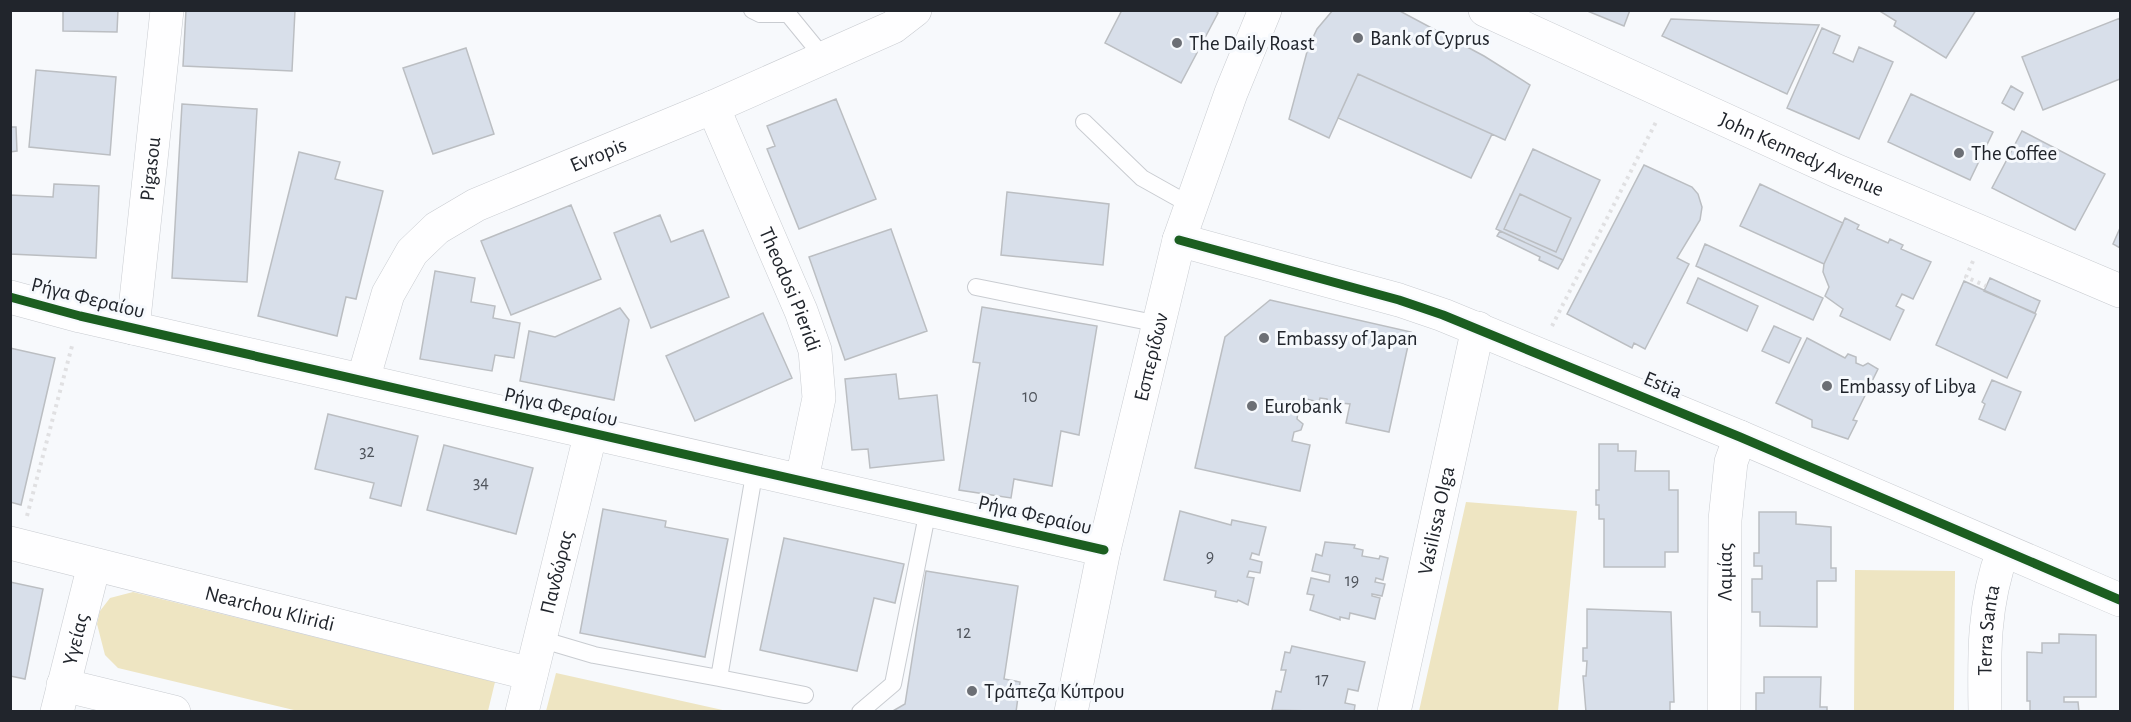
<svg xmlns="http://www.w3.org/2000/svg" width="2131" height="722" font-family="'Alegreya Sans',sans-serif">
<style>
.green{fill:#eee5c2}
.building{fill:#d8dfea;stroke:#bbbec2;stroke-width:1.5}
.lines{fill:none;stroke-linecap:round;stroke-linejoin:round}
.lane-casing{stroke:#c9ccd1;stroke-width:18}
.street-casing{stroke:#c9ccd1;stroke-width:34}
.secondary-casing{stroke:#c9ccd1;stroke-width:34}
.path{stroke:#e0e0e2;stroke-width:4;stroke-dasharray:3 4.5;stroke-linecap:butt}
.lane{stroke:#fefeff;stroke-width:16}
.street{stroke:#fefeff;stroke-width:33}
.secondary{stroke:#fefeff;stroke-width:33}
.cycleway-casing{stroke:#f6f9fd;stroke-width:13}
.cycleway{stroke:#1b5e20;stroke-width:9}
.poi-dot{fill:#6c6f75;stroke:#f6f9fd;stroke-width:2}
.labels{text-anchor:middle;dominant-baseline:central;stroke-width:6;stroke-linejoin:round;paint-order:stroke}
.number-label{font-size:18px;fill:#4f545c}
.poi-label{font-size:21px;fill:#21252c;stroke:#f6f9fd;text-anchor:start}
.street-label{font-size:21px;fill:#21252c;stroke:#f6f9fd}
</style>
<rect width="100%" height="100%" fill="#f7f9fc"/>
<path class="green" d="M1466 502 1577 511 1558 711H1419Z
M1855 570 1955 571 1954 711H1854Z
M133 592 495 682 488 711H298L118 668 105 655 97 624 100 611 110 598Z
M556 673 727 711H546Z"/>
<path class="building" d="M63 10H118L117 32 63 31Z
M186 10H295L292 71 183 66Z
M1122 10H1214L1218 13 1181 83 1105 43Z
M1333 10H1398L1484 56 1530 85 1505 140 1358 74 1329 138 1289 119 1308 48 1317 29Z
M1585 10H1630L1624 26Z
M1878 10H1976L1946 58 1894 26 1896 21Z
M2120 18V79L2043 110 2022 57Z
M1671 19 1819 25 1787 94 1662 36Z
M1822 28 1840 36 1833 53 1853 62 1859 47 1893 62 1859 139 1787 108Z
M466 48 494 134 433 154 403 68Z
M36 70 116 77 110 155 29 147Z
M1358 74 1492 134 1471 178 1338 118Z
M2011 86 2023 93 2014 110 2002 103Z
M1911 94 1993 132 1970 180 1888 142Z
M836 99 876 199 799 229 767 149 775 146 767 126Z
M182 104 257 109 247 282 172 278Z
M10 127H16L17 151 10 152Z
M2022 131 2105 174 2075 230 1992 188Z
M1533 149 1600 180 1563 260 1496 229Z
M299 152 340 162 335 179 383 191 356 299 346 297 337 336 258 316Z
M1644 165 1692 187 1698 194 1702 207 1700 220 1677 258 1689 264 1645 349 1634 343 1632 348 1567 314Z
M54 184 99 186 96 258 10 254V195L53 197Z
M1760 184 1843 223 1824 264 1740 226Z
M1007 192 1109 204 1103 265 1001 255Z
M1520 194 1571 218 1556 252 1504 229Z
M571 205 601 279 511 315 481 241Z
M660 215 671 242 703 230 729 297 651 328 614 233Z
M1845 218 1859 225 1857 229 1888 243 1890 239 1903 245 1901 249 1931 262 1913 299 1902 294 1896 306 1904 310 1890 340 1840 316 1843 309 1825 296 1829 287 1823 272 1824 264Z
M2120 228V248L2113 244Z
M891 229 927 331 845 360 809 257Z
M1500 231 1563 260 1558 269 1539 260 1540 257 1497 236Z
M1705 244 1823 298 1813 320 1696 266Z
M435 271 475 278 471 302 495 306 493 318 520 323 514 358 495 355 492 371 420 359Z
M1698 278 1758 306 1747 331 1687 303Z
M1990 278 2040 301 2035 313 1984 291Z
M1964 281 2036 314 2007 378 1936 345Z
M1270 300 1411 332 1389 432 1346 423 1350 404 1341 403 1336 408 1329 407 1327 399 1320 398 1319 402 1306 399 1303 413 1298 412 1297 419 1303 424 1301 430 1294 432 1292 441 1310 445 1300 491 1195 468 1225 337Z
M982 307 1097 326 1079 435 1061 431 1052 486 1014 479 1011 498 959 490 980 363 973 362Z
M620 308 629 320 614 400 520 381 529 331 555 337Z
M763 313 792 378 695 421 666 356Z
M1774 326 1801 338 1789 363 1762 351Z
M1807 338 1845 358 1848 354 1856 357V363L1863 366 1868 363 1878 369 1853 420 1857 421 1848 439 1812 427V420L1776 403Z
M10 348 55 358 21 505 10 502Z
M896 374 899 399 937 395 944 460 870 468 868 449 852 450 845 379Z
M1992 380 2021 392 2005 430 1979 419 1985 404 1982 402Z
M328 414 418 436 401 506 370 498 374 483 315 469Z
M1599 444H1618V451H1636L1635 471H1669V490H1678V552H1665V567H1604V519H1599V505H1596V490H1599Z
M444 445 533 468 516 534 427 510Z
M603 509 666 521 665 527 728 539 705 657 580 633Z
M1180 511 1231 525 1232 520 1266 527 1259 555 1252 553 1250 559 1262 562 1260 573 1249 571 1247 577 1254 578 1248 605 1238 600 1237 602 1215 597 1216 591 1164 580Z
M1759 512H1796V524L1831 527V568H1836V581H1817V627L1760 626V612H1752V579H1762V566H1754V553H1759Z
M784 538 904 564 895 603 874 598 857 671 760 650Z
M1325 542 1355 545 1354 548 1363 550 1362 556 1379 559 1380 556 1388 558 1383 580 1376 578 1375 582 1385 584 1382 596 1372 594V596L1380 598 1375 619 1350 613 1349 619 1340 617V620L1310 610 1314 595 1307 594 1311 578 1329 582 1330 575 1312 571 1316 554 1322 556Z
M926 571 1018 586 1004 679 1020 682 1016 712H891L905 704Z
M10 582 43 589 25 679 10 676Z
M1587 609 1671 612 1674 702H1670V712H1586L1583 676H1586L1587 661H1583V648H1587Z
M2059 634 2096 635V697H2064V702H2078L2079 712H2030V701H2027V652L2042 653V643H2059Z
M1292 646 1365 662 1358 691 1348 689 1345 703 1355 705 1354 712 1272 710 1276 691 1281 692 1286 670H1281L1285 652 1290 653Z
M1764 677H1821L1820 707H1827V712H1756V693H1764Z"/>
<g class="lines">
<defs>
<path id="lane" d="M752 10 760 14H788L824 58
M1084 122 1142 178 1192 206
M976 287 1159 324
M540 639 594 655 719 678 755 469
M719 678 805 695
M860 712 893 684 928 510"/>
<g id="street">
<path id="s1" d="M713 107 801 311 815 350 819 398 802 479"/>
<path d="M1179 240 1399 300 1443 315 1740 437 2120 600"/>
<path id="s2" d="M133 328 167 10"/>
<path id="s3" d="M363 380 388 294 412 252 437 228 476 205 713 107 893 27 915 10"/>
<path id="s4" d="M10 543 531 674"/>
<path d="M63 685 174 712"/>
<path id="s5" d="M57 712 94 565"/>
<path id="s6" d="M522 712 591 432"/>
<path id="s7" d="M1394 712 1478 328"/>
<path id="s8" d="M1724 712 1725 520 1731 462 1740 437"/>
<path id="s9" d="M1985 712C1984 656 1983 604 2003 551"/>
</g>
<g id="secondary">
<path id="s10" d="M1485 10 1837 171 2120 291"/>
<path d="M10 297 80 316 1104 550"/>
<path id="s11" d="M1071 712 1104 550 1179 240 1231 93 1265 10"/>
</g>
</defs>
<use href="#lane" class="lane-casing"/>
<use href="#street" class="street-casing"/>
<use href="#secondary" class="secondary-casing"/>
<path class="path" d="M1973 261 1966 277 1986 286
M1552 326 1656 122
M27 516 72 346"/>
<use href="#lane" class="lane"/>
<use href="#street" class="street"/>
<use href="#secondary" class="secondary"/>
<defs>
<path id="cycleway" d="M1179 240 1399 300 1443 315 1740 437 2120 600
M10 297 80 316 1104 550"/>
</defs>
<use href="#cycleway" class="cycleway-casing"/>
<use href="#cycleway" class="cycleway"/>
</g>
<g class="poi-dot">
<circle cx="1358" cy="38" r="6"/>
<circle cx="1177" cy="43" r="6"/>
<circle cx="1959" cy="153" r="6"/>
<circle cx="1264" cy="338" r="6"/>
<circle cx="1827" cy="386" r="6"/>
<circle cx="1252" cy="406" r="6"/>
<circle cx="972" cy="691" r="6"/>
</g>
<g class="labels">
<g class="number-label">
<text x="1030" y="397">10</text>
<text x="367" y="452">32</text>
<text x="481" y="483">34</text>
<text x="1210" y="557">9</text>
<text x="1352" y="581">19</text>
<text x="964" y="633">12</text>
<text x="1322" y="680">17</text>
</g>
<g class="poi-label">
<text x="1370" y="38">Bank of Cyprus</text>
<text x="1189" y="43">The Daily Roast</text>
<text x="1971" y="153">The Coffee</text>
<text x="1276" y="338">Embassy of Japan</text>
<text x="1839" y="386">Embassy of Libya</text>
<text x="1264" y="406">Eurobank</text>
<text x="984" y="691">Τράπεζα Κύπρου</text>
</g>
<g class="street-label">
<text stroke="none"><textPath href="#s10" startOffset="348">John Kennedy Avenue</textPath></text>
<text stroke="none"><textPath href="#s3" startOffset="350">Evropis</textPath></text>
<text stroke="none"><textPath href="#s2" startOffset="160">Pigasou</textPath></text>
<text stroke="none"><textPath href="#s1" startOffset="198">Theodosi Pieridi</textPath></text>
<text transform="translate(88 298) rotate(14)">Ρήγα Φεραίου</text>
<text stroke="none"><textPath href="#s11" startOffset="364">Εσπερίδων</textPath></text>
<text transform="translate(1663 385) rotate(23)">Estia</text>
<text transform="translate(561 407) rotate(13)">Ρήγα Φεραίου</text>
<text transform="translate(1035 515) rotate(13)">Ρήγα Φεραίου</text>
<text stroke="none"><textPath href="#s7" startOffset="196">Vasilissa Olga</textPath></text>
<text stroke="none"><textPath href="#s6" startOffset="144">Πανδώρας</textPath></text>
<text stroke="none"><textPath href="#s8" startOffset="140">Λαμίας</textPath></text>
<text stroke="none"><textPath href="#s4" startOffset="268">Nearchou Kliridi</textPath></text>
<text stroke="none"><textPath href="#s9" startOffset="82">Terra Santa</textPath></text>
<text stroke="none"><textPath href="#s5" startOffset="75">Υγείας</textPath></text>
</g>
</g>
<rect width="2131" height="722" fill="none" stroke="#21252c" stroke-width="24"/>
</svg>
